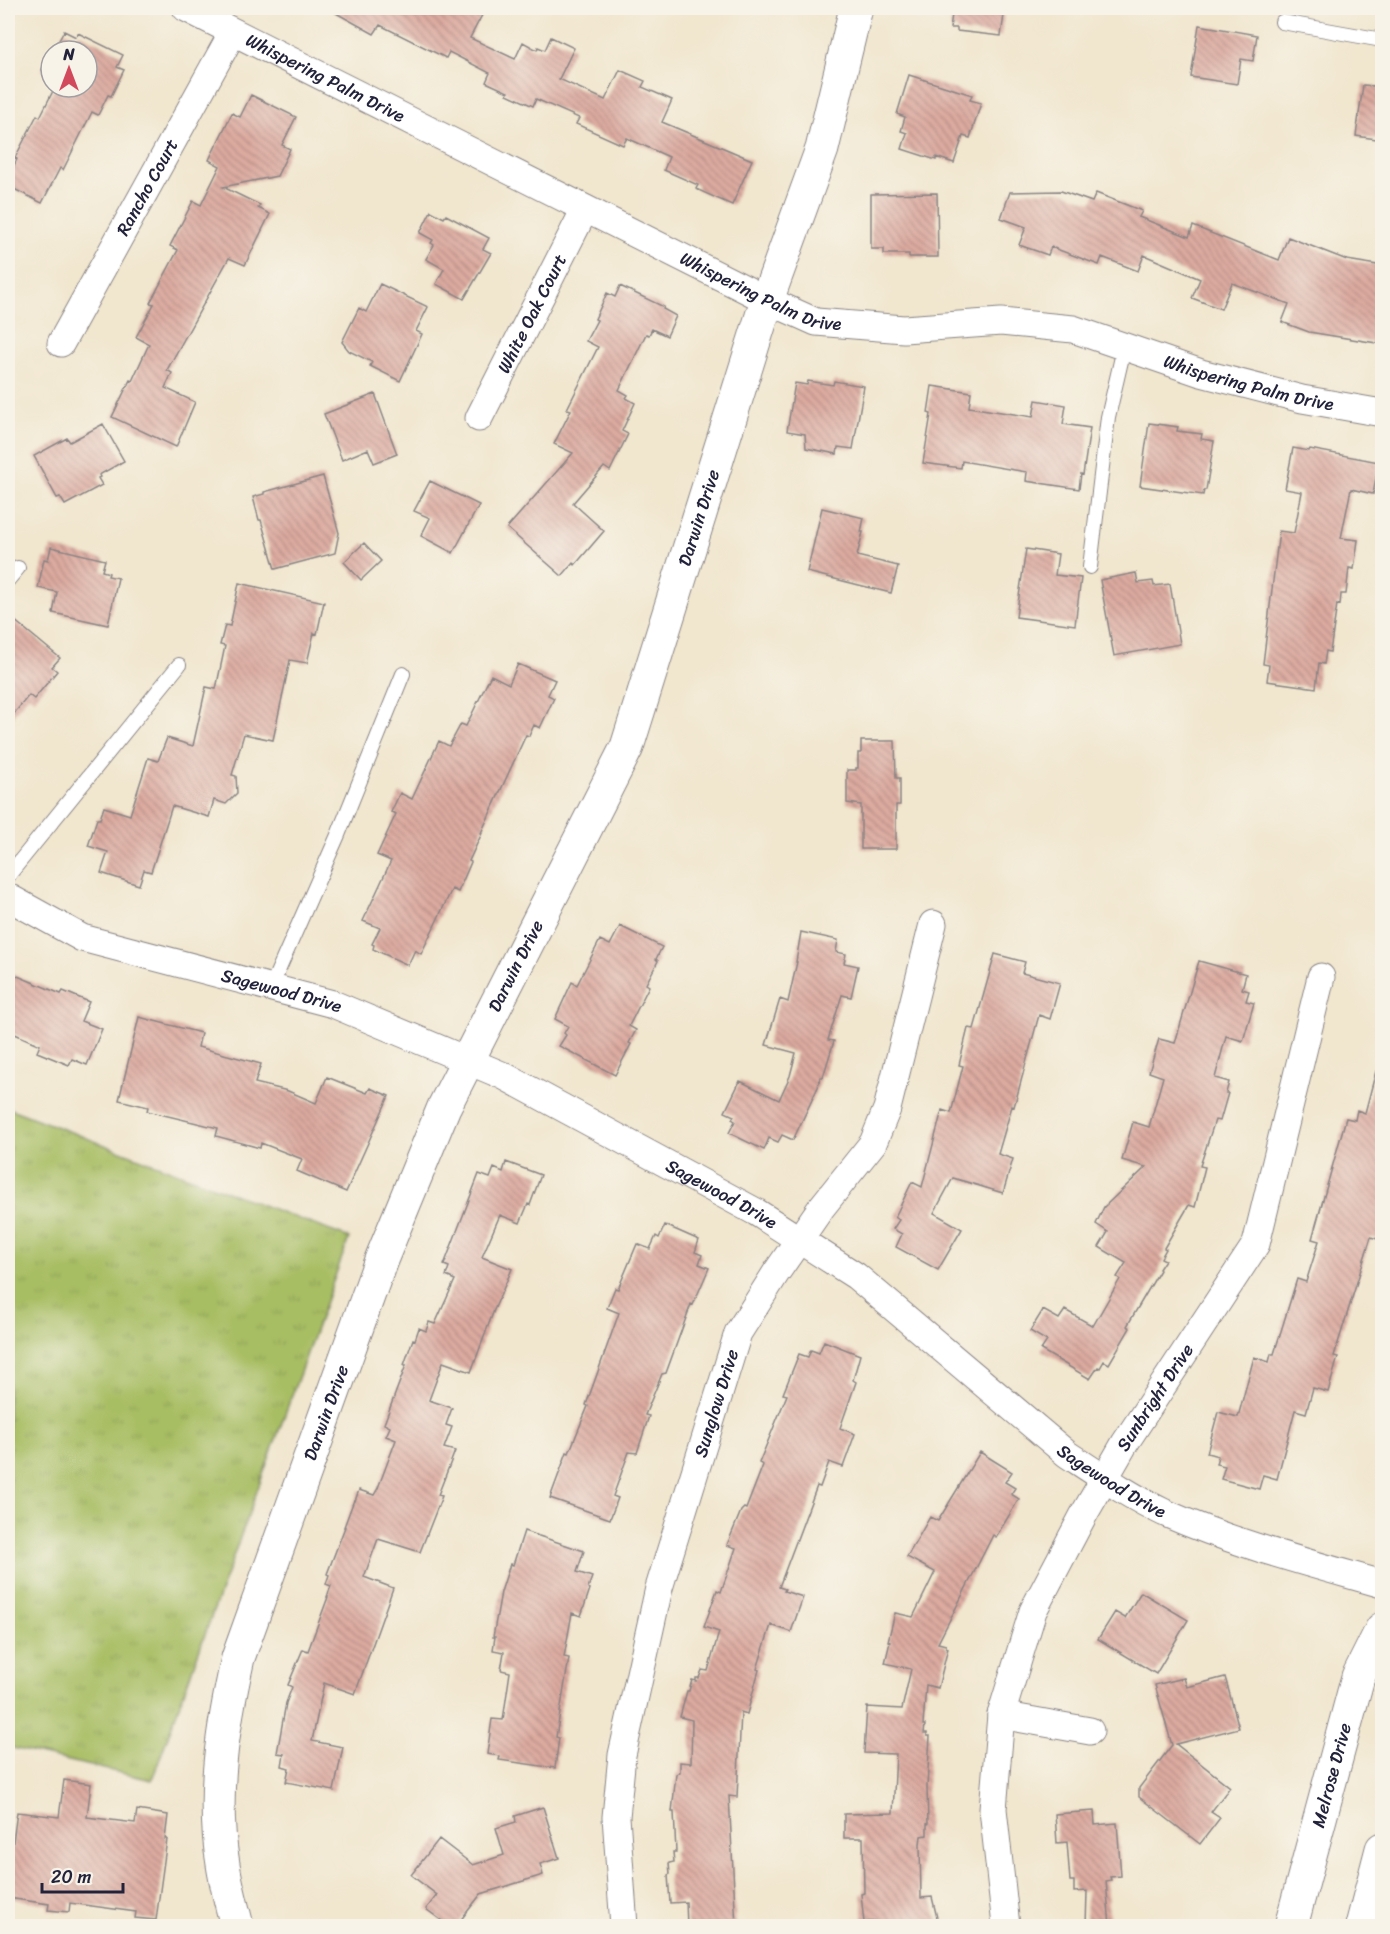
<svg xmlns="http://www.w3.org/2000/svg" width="1390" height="1934" font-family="Sriracha,sans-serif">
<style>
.grass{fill:url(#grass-tufts);stroke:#65704f;stroke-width:1.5}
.building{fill:url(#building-back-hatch)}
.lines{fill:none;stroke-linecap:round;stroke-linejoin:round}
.service-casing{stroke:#8a8484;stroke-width:16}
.minor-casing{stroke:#8a8484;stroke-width:29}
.tertiary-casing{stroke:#8a8484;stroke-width:35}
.secondary-casing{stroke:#8a8484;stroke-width:35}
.service{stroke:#fff;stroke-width:14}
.minor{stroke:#fff;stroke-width:27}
.tertiary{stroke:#fff;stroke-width:33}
.secondary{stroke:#fff;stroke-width:33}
.labels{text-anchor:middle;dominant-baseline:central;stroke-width:5;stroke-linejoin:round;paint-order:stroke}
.street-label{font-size:18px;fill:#22223b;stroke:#f7f3e8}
</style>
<defs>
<pattern id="grass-tufts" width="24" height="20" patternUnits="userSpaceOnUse" patternTransform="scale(1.5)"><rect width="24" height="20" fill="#a8be63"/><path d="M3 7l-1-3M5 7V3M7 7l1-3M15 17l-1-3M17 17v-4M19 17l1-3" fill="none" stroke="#90a357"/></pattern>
<pattern id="building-back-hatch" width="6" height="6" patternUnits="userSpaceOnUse" patternTransform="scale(1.5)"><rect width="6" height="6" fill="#ddaba0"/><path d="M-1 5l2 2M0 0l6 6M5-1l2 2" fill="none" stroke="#b38b84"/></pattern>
</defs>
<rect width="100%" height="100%" fill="#f7f3e8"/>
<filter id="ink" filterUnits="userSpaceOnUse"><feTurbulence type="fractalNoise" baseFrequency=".0167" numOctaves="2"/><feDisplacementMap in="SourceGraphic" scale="12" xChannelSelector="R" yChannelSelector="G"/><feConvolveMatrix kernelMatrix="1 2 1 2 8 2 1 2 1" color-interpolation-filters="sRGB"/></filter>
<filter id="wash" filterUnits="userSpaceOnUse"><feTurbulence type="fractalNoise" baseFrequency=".008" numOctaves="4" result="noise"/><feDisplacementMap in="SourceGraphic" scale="24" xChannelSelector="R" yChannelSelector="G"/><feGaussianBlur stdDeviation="1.35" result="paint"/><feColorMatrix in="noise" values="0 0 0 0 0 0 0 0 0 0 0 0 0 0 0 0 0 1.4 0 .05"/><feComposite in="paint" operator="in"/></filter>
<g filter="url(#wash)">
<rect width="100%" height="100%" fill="#f1e6ce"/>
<path class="grass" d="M8 1108 349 1238 152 1780 8 1747Z"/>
<g id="blocks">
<path class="building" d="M327 8H468L482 15 470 38 515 59 523 42 537 50 538 47 545 50 551 37 574 48 559 79 605 100 620 70 645 81 642 87 672 100 662 122 752 160 732 205 696 189 698 185 664 170 669 157 627 138 623 145 576 124 579 118 536 99 533 106 507 94 508 92 486 82 490 73 449 52 446 58 380 25 374 34Z
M953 8H1005L1001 36 957 31V28H950Z
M1199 25 1257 35 1253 61 1241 59 1237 84 1191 77Z
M64 31 76 37 78 33 123 55 117 67 124 70 111 96 108 95 98 115 92 112 63 170 60 168 42 203 8 186V178L17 159 15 158 37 115 40 117 55 87H87V51H51V74L42 70 54 45 56 46Z
M909 75 972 95 970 100 981 103 970 138 963 136 954 163 936 157V160L902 149 907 133 901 131 905 117 897 114Z
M1363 85 1383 87V140L1356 136Z
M251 95 296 117 282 145 290 149 277 176 223 187 260 205 258 208 270 214 245 265 229 258 167 370 172 373 165 388 195 402 176 447 112 417 130 380 132 381 149 344 136 337 154 304 150 303 178 250 170 246 193 201 201 205 220 166 209 160 232 113 240 117Z
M1061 191 1092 202 1096 193 1142 211 1139 217 1189 237 1193 226 1279 260 1288 237 1347 260 1383 266V344L1309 332 1282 322 1289 304 1232 283 1221 309 1192 298 1200 279 1144 255 1138 271 1102 257 1099 265 1051 247 1048 255 1019 245 1026 227 1001 218 1010 192Z
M937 193 938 257H909V254H884V249H871V194Z
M431 211 444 218 446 215 489 238 483 249 491 253 464 299 436 284 444 269 426 259 434 245 431 243 433 240 420 233Z
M380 284 428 307 416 331 422 334 400 381 370 366 372 362 349 351 342 342 359 308 366 312Z
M620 286 664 307 663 309 676 316 667 336 652 329 649 335 646 334 619 390 628 395 626 398 635 403 622 431 628 434 610 471 604 467 573 503 604 531 575 565 573 563 562 576 507 528 573 453 554 444 571 410 567 409 598 347 586 341 597 320 595 319 607 293 615 297Z
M808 381 833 385 834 381 864 386 853 449 838 447 837 454 806 448 805 434 787 431 795 383 807 385Z
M932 386 971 392 969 407 1033 417 1036 400 1066 405 1063 424 1090 428 1083 475 1081 474 1079 489 1026 481 1027 472 962 461 961 468 923 463 931 414 928 413Z
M375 394 397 454 374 463 368 449 342 460 324 414Z
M1149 423 1178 427 1177 431 1202 434 1201 439 1214 441 1206 490H1204L1203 495 1140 486Z
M103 424 124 461 99 475 100 477 98 478 102 485 65 505 60 497 57 498 34 456 67 438 70 442Z
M1293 448 1309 451 1310 449 1379 462 1373 494 1351 489 1341 538 1358 540 1354 569 1349 568 1346 594H1341L1340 605 1337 604 1330 652 1326 651 1324 664 1319 663 1316 688 1267 681 1269 665 1263 664 1279 531 1294 533 1302 492 1285 489Z
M323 476 339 533 335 553 275 569 261 520H259L253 497 264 494V492Z
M430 481 479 505 453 553 421 536 430 518 414 511Z
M822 508 864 518 861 532H863L857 556 898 566 891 593 807 572Z
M364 543 381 561 361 580 344 562Z
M51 547 105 560 102 571 109 573 108 576 118 578 108 625 53 613 57 592 38 588 44 559 48 560Z
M1026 549 1058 554 1055 575 1081 578 1075 625 1016 617Z
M1136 573 1138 583 1153 581 1154 586 1170 584 1180 644 1114 656 1100 580Z
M239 583 324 602 317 634 314 633 307 663 290 660 273 740 244 734 232 775 236 776 237 793 226 804 214 800 209 817 172 806 151 872 144 870 139 885 101 873 108 852 88 846 97 819H100L104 807 130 815 148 758 158 761 167 738 193 746 206 687 216 689 225 646 220 645 225 625 230 626Z
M8 615 60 658 52 667 57 671 34 699 29 695 8 721Z
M518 664 555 680 548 695 554 698 540 728 534 725 529 736 526 735 481 833H482L469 861 471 862 458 892 452 889 421 954 415 950 408 965 373 949 374 945 372 944 380 928 363 921 391 861 377 855 396 814 391 812 400 793 412 799 439 741 449 746 461 724 466 726 491 675 509 684Z
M861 741H895L896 778H900V805H896V849H861V805L847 803V770H856V768H858V753H861Z
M620 926 662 947 656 959 658 961 646 984 649 986 629 1026 636 1030 629 1043 631 1044 615 1075 559 1046 566 1035 564 1033 568 1026 555 1019 572 982 577 985 600 940 610 945Z
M801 932 838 940 836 952 846 954 844 963 858 966 851 997 842 995 828 1040 834 1041 823 1077H820L818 1087 793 1140 782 1135 778 1142 769 1138 764 1150 729 1133 735 1121 732 1119 734 1116 725 1112 740 1081 779 1100 790 1076 796 1053 766 1045 780 999 788 1002 797 962H796Z
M995 954 1025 962 1022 973 1060 983 1050 1019 1039 1015 1014 1107 1012 1106 998 1154 1013 1159 1003 1193 953 1178 934 1213 962 1229 938 1270 896 1247 902 1234 893 1229 899 1220 895 1217 912 1182 922 1187 942 1110 951 1113 963 1066 959 1065 968 1028 974 1029Z
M1199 961 1246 974 1242 989 1249 991 1246 1001 1254 1003 1243 1041 1226 1036 1215 1078 1229 1082 1226 1093H1228L1220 1121 1215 1120 1200 1166 1205 1167 1195 1207 1189 1205 1164 1248 1166 1249 1161 1258 1165 1260 1159 1269 1160 1270 1127 1326 1130 1328 1109 1364 1104 1361 1100 1368 1098 1367 1090 1379 1041 1350 1047 1341 1030 1331 1043 1310 1059 1319 1065 1310 1093 1326 1120 1279 1117 1277 1126 1263 1099 1247 1108 1232 1096 1224 1104 1207 1146 1167 1122 1160 1133 1122 1149 1127 1163 1077 1149 1072 1159 1039 1175 1043Z
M8 972 61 994 63 991 89 1002 81 1021 102 1029 87 1065 72 1059 69 1065 37 1052 40 1045 8 1031Z
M139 1017 201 1033 198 1047 261 1064 255 1083 288 1091 316 1103 327 1077 367 1093 370 1088 389 1096 346 1192 297 1171 302 1159 261 1143 260 1148 216 1136 218 1128 147 1111 148 1107 119 1100Z
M1376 1071 1383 1072V1241L1371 1237 1334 1356 1338 1357 1328 1392 1313 1388 1306 1413 1295 1410 1277 1479 1263 1475 1259 1489 1221 1479 1225 1466 1216 1464 1218 1456 1207 1453 1218 1412 1238 1417 1254 1357 1269 1362 1271 1354H1274L1297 1279 1306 1282 1319 1241 1312 1239 1346 1118 1355 1120 1357 1110 1365 1113Z
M506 1162 541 1175 530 1205 528 1204 520 1223 500 1215 482 1257 512 1269 494 1310 471 1372 443 1362 429 1400 452 1408 446 1425 452 1427 444 1448 455 1451 438 1495 442 1496 420 1552 378 1539 364 1577 393 1588 355 1694 324 1683 312 1741 343 1747 334 1791 286 1782 289 1768 282 1766 284 1754 277 1753 286 1703 292 1687 288 1685 303 1649 308 1651 328 1597H327L331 1586 326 1584 329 1575 327 1574 345 1527H344L354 1500 355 1501 359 1490 374 1495 378 1488 396 1440 386 1436 390 1427 384 1424 406 1365H404L413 1339 415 1340 419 1328 426 1331 429 1322 435 1324 455 1280 446 1276 449 1267 444 1265 479 1174 490 1178 494 1168 503 1172Z
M665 1225 699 1240 695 1252 702 1255 699 1264 709 1268 693 1305 691 1304 666 1373 662 1374 645 1415 649 1416 637 1453 629 1452 613 1496 618 1498 610 1519 550 1498 567 1452 569 1453 588 1406 586 1405 619 1313 607 1308 615 1288 618 1289 637 1244 650 1249 656 1236 659 1238Z
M824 1341 860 1355 853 1380 856 1382 840 1428 855 1434 843 1467 829 1462 820 1487 817 1486 779 1587 785 1589 784 1591 803 1597 791 1632 771 1625 757 1669 759 1670 747 1714 741 1712 737 1797 729 1796 736 1926H687L686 1902 670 1903 668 1875 670 1874 669 1863 674 1862 673 1852H676L674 1812H672L676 1774 680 1772V1762L691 1763 692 1720 680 1717 687 1691H689L692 1680 696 1681V1678H699L702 1670 708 1671 719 1632 704 1627 717 1590 721 1592 736 1548 727 1545 741 1511 744 1508 746 1509 763 1465 759 1463 787 1395 783 1394 799 1354 808 1357 811 1350 819 1353Z
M980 1452 1012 1472 1005 1482 1015 1488 1011 1494 1019 1499 996 1537 993 1535 938 1643 946 1645V1648H948L938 1688 926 1685 923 1725H925L924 1733H927V1736H930L927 1787 928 1824H927V1835L921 1836 920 1844 921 1898 932 1897 939 1926H876L875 1921 864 1923 861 1894 864 1893 863 1838H844V1814L893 1813 896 1754 864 1753 867 1707 902 1709 911 1669 885 1663 890 1642 888 1641 895 1613 913 1617 935 1572 907 1557 930 1517 938 1521Z
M524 1531 584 1551 577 1572 592 1577 588 1588 590 1589 581 1616 572 1613 564 1657 569 1658 556 1737 559 1738 555 1768 499 1760 500 1756 487 1754 492 1719 503 1720 510 1672 501 1670 504 1652 493 1650 495 1637H493L501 1592 510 1564 513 1565Z
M1141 1592 1188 1620 1156 1674 1098 1639 1115 1612 1125 1618Z
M1225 1677 1239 1728 1176 1744 1230 1787 1211 1812 1220 1818 1200 1844 1139 1797V1788L1172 1745 1155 1685 1184 1678 1187 1687Z
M64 1780 91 1784 87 1817 135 1823 137 1810 168 1815 165 1839H167L156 1920 135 1918 136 1912 70 1903 69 1912 48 1910 49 1904 8 1898V1879L17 1812 59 1817Z
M543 1807 559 1858 540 1864 543 1875 481 1894 456 1926H449L426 1909 437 1895 411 1875 439 1839 473 1865 504 1855 496 1828 516 1822 515 1816Z
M1094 1811 1095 1825 1117 1823 1121 1876 1110 1877 1111 1880 1106 1881 1110 1926H1086L1087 1891 1074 1892V1881H1070L1067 1842 1057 1843 1055 1814Z"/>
</g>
</g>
<g filter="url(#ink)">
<use href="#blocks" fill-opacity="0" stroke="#8a8484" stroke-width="1.5"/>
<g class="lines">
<defs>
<path id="service" d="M1282 22 1382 40
M1090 567 1108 417 1124 348
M8 580 18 568
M8 876 179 665
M271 987 338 835 403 674"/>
<g id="minor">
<path id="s1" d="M186 8 767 300 816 322 904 329 1001 322 1073 329 1201 373 1302 399 1382 413"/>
<path id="s2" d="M61 343 233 32"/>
<path id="s3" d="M479 418 585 209"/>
<path id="s4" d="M8 897 82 938 333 1004 504 1076 756 1212 856 1276 1067 1454C1099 1475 1131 1497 1165 1513 1235 1544 1309 1563 1382 1584"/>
<path d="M1001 1715 1090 1731"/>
<path id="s5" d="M624 1926 616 1817 622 1755 659 1588 738 1333 776 1273 821 1208 873 1143 887 1109 933 924"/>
<path id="s6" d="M1006 1926 993 1809 1001 1715 1033 1611 1083 1516 1125 1443 1256 1244 1321 977"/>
</g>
<g id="tertiary">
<path id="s7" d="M237 1926C232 1906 226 1885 223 1864 211 1795 223 1725 238 1658L381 1260 444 1107 627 747 767 300 822 149 856 8"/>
</g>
<g id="secondary">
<path id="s8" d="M1291 1926 1358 1677 1382 1629"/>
<path d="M1362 1926 1382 1849"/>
</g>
</defs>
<use href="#service" class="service-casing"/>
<use href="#minor" class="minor-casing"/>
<use href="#tertiary" class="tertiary-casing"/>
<use href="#secondary" class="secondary-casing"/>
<use href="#service" class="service"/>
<use href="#minor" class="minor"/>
<use href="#tertiary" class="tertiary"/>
<use href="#secondary" class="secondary"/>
</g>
</g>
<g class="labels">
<g class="street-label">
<text stroke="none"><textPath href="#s1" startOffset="156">Whispering Palm Drive</textPath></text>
<text stroke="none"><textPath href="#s2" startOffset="178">Rancho Court</textPath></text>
<text stroke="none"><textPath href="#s1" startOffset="642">Whispering Palm Drive</textPath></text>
<text stroke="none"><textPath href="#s3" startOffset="117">White Oak Court</textPath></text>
<text stroke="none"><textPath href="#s1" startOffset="1146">Whispering Palm Drive</textPath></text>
<text stroke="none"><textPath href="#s7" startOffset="1504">Darwin Drive</textPath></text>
<text stroke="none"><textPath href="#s7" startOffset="1018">Darwin Drive</textPath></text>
<text stroke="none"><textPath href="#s4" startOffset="291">Sagewood Drive</textPath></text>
<text stroke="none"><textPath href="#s4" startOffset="777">Sagewood Drive</textPath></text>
<text stroke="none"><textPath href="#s6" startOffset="567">Sunbright Drive</textPath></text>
<text stroke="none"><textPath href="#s5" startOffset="536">Sunglow Drive</textPath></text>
<text stroke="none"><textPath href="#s7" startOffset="532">Darwin Drive</textPath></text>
<text stroke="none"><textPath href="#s4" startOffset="1263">Sagewood Drive</textPath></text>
<text stroke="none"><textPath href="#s8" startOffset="156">Melrose Drive</textPath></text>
</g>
</g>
<rect width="1390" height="1934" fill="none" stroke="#f7f3e8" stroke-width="30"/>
<g transform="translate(69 69)"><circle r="28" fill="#f7f3e8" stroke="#a29fa3" stroke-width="1.5"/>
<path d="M0-4.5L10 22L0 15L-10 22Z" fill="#d1495b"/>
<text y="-9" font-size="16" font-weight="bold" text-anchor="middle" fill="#22223b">N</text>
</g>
<path d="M42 1883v9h81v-9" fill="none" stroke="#22223b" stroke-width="3"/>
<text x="51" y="1883" font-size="18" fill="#22223b" stroke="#f7f3e8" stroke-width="4.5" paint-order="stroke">20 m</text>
</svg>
